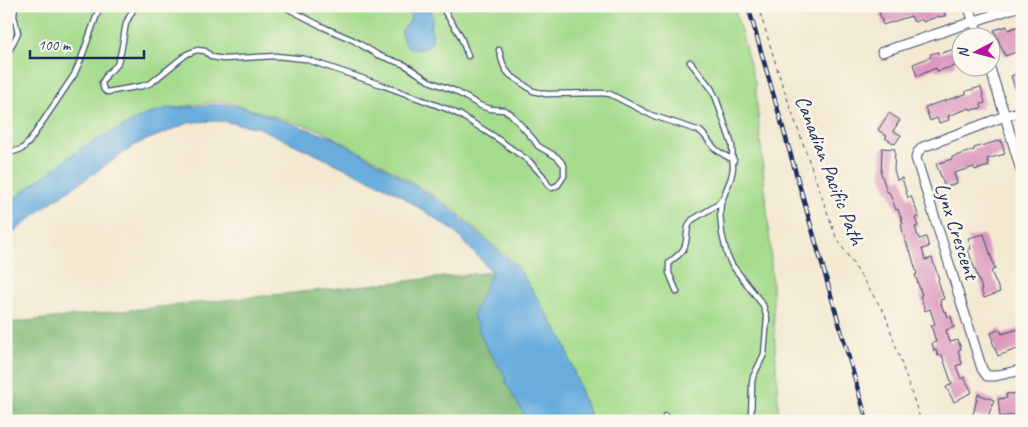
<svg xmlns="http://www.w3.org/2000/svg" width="1028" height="427" font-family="Caveat,sans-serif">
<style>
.green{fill:#a5db8c;stroke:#608575}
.forest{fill:#84bb78;stroke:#50756b}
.water{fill:#69adde;stroke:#426e9e}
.building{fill:#dc99bd}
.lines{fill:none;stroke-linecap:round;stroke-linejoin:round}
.service-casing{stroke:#3b4b6f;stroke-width:7}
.minor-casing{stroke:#3b4b6f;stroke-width:11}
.path{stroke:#3b4b6f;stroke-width:1;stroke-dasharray:4 4;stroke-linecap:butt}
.service{stroke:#fff;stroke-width:4.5}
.minor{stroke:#fff;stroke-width:9}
.rail-casing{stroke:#1b2f5e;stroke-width:4.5}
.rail{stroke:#fbf7ec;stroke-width:2.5;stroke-dasharray:8;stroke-linecap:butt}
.labels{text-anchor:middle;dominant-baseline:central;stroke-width:5;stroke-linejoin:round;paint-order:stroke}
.street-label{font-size:21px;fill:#1b2f5e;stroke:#fbf7ec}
</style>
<rect width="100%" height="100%" fill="#fbf7ec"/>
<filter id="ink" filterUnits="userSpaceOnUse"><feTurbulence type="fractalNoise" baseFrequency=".02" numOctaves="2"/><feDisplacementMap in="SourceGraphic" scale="10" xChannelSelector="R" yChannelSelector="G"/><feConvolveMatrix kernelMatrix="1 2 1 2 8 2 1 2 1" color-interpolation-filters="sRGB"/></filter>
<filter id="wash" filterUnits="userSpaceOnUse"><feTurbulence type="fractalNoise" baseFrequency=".0096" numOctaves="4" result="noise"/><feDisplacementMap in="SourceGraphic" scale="20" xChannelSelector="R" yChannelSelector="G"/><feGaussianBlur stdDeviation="1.12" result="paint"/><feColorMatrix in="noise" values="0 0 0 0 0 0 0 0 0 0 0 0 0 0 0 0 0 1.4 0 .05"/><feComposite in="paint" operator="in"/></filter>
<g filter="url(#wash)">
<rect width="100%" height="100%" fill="#f3e9d1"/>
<path class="green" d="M6 6H734L755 83 770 243 779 421H593L585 404 563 340 519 269 512 261 446 203 374 159 320 130 223 101 164 109 83 147 6 204Z"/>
<path class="forest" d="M492 272 484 343 506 377 528 421H6V323Z"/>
<path class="water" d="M408 6H429C433 14 434 20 430 28 441 47 414 58 404 42 402 38 401 34 402 30 404 27 406 27 408 24 409 23 410 19 411 17Z
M224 104 245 108 331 137 375 161 446 205 519 269 563 340 585 404 593 421H528L506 383V377L484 343 473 315 492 272 454 231 394 191 259 128 222 121 191 122 137 144 46 206 6 238V204L83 147 143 116 164 109Z"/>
<g id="blocks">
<path class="building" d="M883 6H955V8L944 11 945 16 939 17V16L923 22 922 19 914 22 911 16 883 25 878 8Z
M1022 25V50L1005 56 994 30 1007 26 1008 30Z
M955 49V66L937 71 936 68 917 76 913 64 931 57 930 54 938 52V54Z
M1022 72V89L1016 91 1011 76Z
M981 87 985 103 981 104 982 108 971 110 970 108 948 116 949 120 939 123 937 118 930 121 925 107 966 94V91Z
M889 113 900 120 893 131 901 135 895 144 885 138 887 136 878 130Z
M1001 140 1005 154 987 159 989 166 975 170 974 167 954 173 957 183 945 187 936 164 952 159V157L974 150V148Z
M882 148 895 149 894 170 897 180 902 178 908 198 911 196 919 217 915 218 918 226 915 227 919 239 926 237 929 247 922 249 925 260 932 258 939 279 938 280 944 299 940 300 944 312 946 311 948 317 951 316 954 327 946 330 950 342 958 340 961 349 958 350 962 364 956 366 961 379 964 377 972 392 954 402 946 387 952 384 942 355 938 356 936 350 934 351 932 343 936 342 931 325 935 324 930 309 925 311 920 296 922 295 915 275 917 274 910 250 909 251 903 233 901 224H903L898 209 896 210 889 192H887L881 173Z
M984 234 995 269 991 271 1000 292 984 298 981 289H982L968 250 971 249 968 238Z
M1022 328V359L1017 349 998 356 992 341 993 340 991 333 1000 329 1002 334Z
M1022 393V414L1000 417 998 399 1007 398 1006 394Z
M978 394 994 400 988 417 984 416 983 418 973 415Z"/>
</g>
</g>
<g filter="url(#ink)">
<use href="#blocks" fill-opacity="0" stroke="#3b4b6f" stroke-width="1"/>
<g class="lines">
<defs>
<path id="service" d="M135 6 126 23 121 52 117 65 107 74 102 83 104 90 107 92 142 86 151 83 167 70 178 61 187 54 197 50 205 51 212 57 224 59 276 56 305 59 382 85 447 109 460 115 495 137 529 161 543 176 548 185 552 188 558 185 564 176V165L557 157 538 146 534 140 510 113 504 110 491 109 481 106 455 91 429 81 405 65 378 55 353 40 323 27 283 6
M441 6 460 35 468 56
M499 50 502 61 505 69 510 75 533 91 546 94 601 93 610 94 651 115 700 131C705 135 707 139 711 144 716 151 725 156 734 160
M6 57 18 33 14 16 15 6
M690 62 711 88 716 98 732 145 733 168 731 178 721 203 720 214 722 234 727 255 732 265 763 305 767 318 764 354 753 377 752 383 751 421
M6 154 22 149 29 142 74 75 81 59 100 6
M677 292 669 273V263C673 258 681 255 684 248 689 239 684 229 692 220L717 205 722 199
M665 416 668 421"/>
<path id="minor" d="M968 6 980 38
M882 52 1020 6
M990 68 1005 116 1022 174
M1022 111 1005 116 923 147 918 152 916 158 982 369 987 376H994L1022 370"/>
</defs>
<use href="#service" class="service-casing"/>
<use href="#minor" class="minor-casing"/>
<path class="path" d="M758 6 781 81 836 237 885 314 921 421"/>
<use href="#service" class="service"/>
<use href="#minor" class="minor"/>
<defs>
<path id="rail" d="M748 6 867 421"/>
</defs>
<use href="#rail" class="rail-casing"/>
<use href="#rail" class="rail"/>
</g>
</g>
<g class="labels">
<g class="street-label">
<text transform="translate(830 170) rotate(69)">Canadian Pacific Path</text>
<text transform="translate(957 231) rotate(72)">Lynx Crescent</text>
</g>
</g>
<rect width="1028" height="427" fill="none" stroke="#fbf7ec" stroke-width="25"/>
<g transform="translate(976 52) rotate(264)"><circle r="24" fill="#fbf7ec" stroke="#a1a7b3"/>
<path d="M0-4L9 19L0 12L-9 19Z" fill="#b5179e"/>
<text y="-8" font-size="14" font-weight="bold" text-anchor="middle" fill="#1b2f5e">N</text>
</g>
<path d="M30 50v8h114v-8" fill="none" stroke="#1b2f5e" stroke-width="2.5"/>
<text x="38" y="50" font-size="15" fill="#1b2f5e" stroke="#fbf7ec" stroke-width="4" paint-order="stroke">100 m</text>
</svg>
